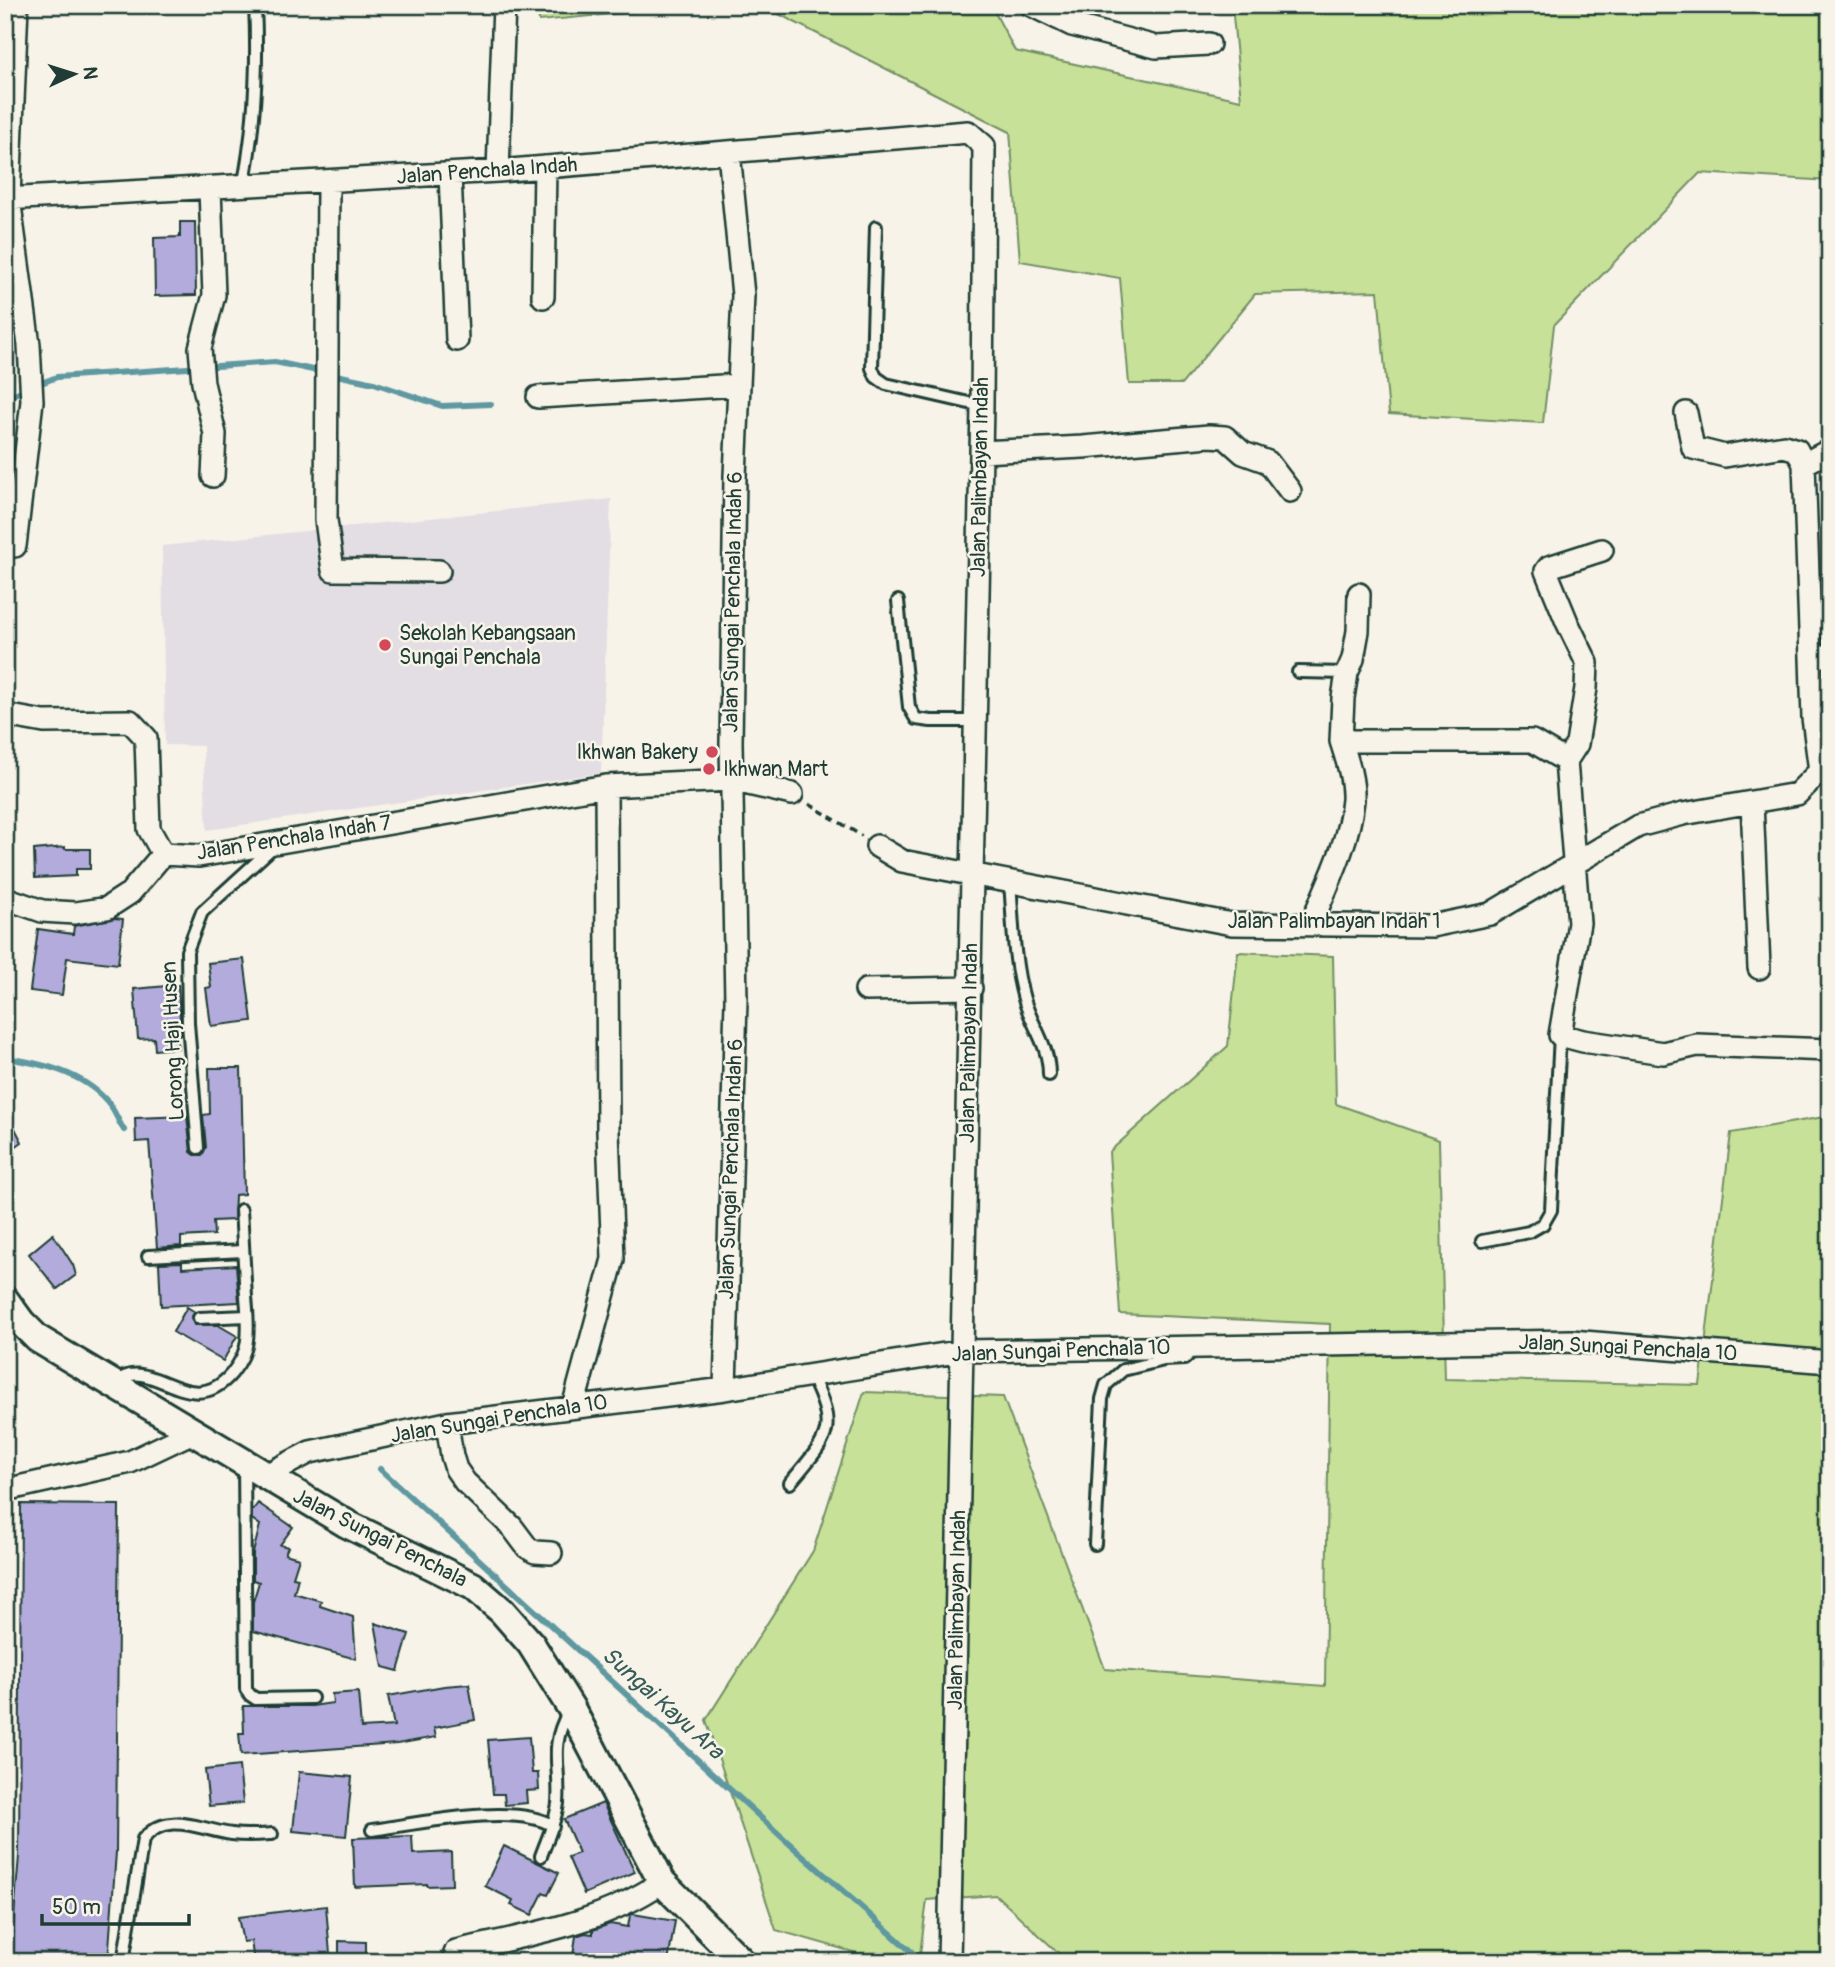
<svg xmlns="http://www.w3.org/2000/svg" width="1835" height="1967" font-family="Pangolin,sans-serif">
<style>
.built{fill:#e3dde4}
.green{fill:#c7e198;stroke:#738f66;stroke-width:2}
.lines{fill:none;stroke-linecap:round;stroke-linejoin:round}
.stream{stroke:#5e98a0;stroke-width:6}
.building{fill:#b3abdc;stroke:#1f3d34;stroke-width:2}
.service-casing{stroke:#1f3d34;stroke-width:16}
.minor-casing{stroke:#1f3d34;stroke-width:26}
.tertiary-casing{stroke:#1f3d34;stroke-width:32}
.path{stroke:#1f3d34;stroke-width:3.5;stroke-dasharray:7 5;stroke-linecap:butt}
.service{stroke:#f7f3e8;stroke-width:10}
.minor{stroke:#f7f3e8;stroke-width:21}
.tertiary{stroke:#f7f3e8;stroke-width:26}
.poi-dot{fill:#d1495b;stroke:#f7f3e8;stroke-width:2.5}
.labels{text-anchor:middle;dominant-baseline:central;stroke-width:5;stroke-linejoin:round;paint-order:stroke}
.street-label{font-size:21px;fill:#1f3d34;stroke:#f7f3e8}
.poi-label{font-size:21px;fill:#1f3d34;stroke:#f7f3e8;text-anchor:start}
.water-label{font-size:23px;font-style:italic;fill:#345b58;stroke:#f7f3e8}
</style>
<rect width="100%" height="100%" fill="#f7f3e8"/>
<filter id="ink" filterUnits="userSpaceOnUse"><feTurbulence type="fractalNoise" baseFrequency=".0143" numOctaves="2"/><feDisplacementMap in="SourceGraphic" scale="14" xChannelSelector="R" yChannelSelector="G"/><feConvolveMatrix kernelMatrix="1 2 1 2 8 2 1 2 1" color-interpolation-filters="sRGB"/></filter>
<g filter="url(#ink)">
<path class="built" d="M611 499 601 773 207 830 203 746 165 745 162 546Z"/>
<path class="green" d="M538 5H709L539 21Z
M761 5H991L1015 51 1241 100 1232 5H1830V181L1700 173 1554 325 1543 423 1389 414 1378 291 1255 294 1182 384H1129L1120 278 1020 261 1010 132Z
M1238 952 1333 956 1336 1104 1439 1140 1445 1379 1700 1385 1731 1133 1830 1116V1962H1068L996 1895 927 1900 919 1962H888L776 1930 706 1720 813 1551 864 1392 1003 1397 1105 1669 1325 1686 1330 1324 1120 1314 1109 1152 1228 1046Z"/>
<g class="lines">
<path class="stream" d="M36 385 57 377 275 362 374 383 442 406 491 404
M5 398 26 389
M5 1058C41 1063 81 1072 107 1101 114 1109 118 1121 124 1130
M380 1469 783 1838 923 1962"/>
</g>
<path class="building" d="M180 222H195L196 295 155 296 154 238 180 237Z
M65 847V849H90V869H76V876L35 878 34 850Z
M115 918 123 919 118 964 67 958 62 995 30 991 38 929 73 934 74 926Z
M244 959 252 1021 211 1026 206 988 211 987 208 963Z
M178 985 181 1035H177L178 1048 155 1050 154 1038 138 1039 134 989Z
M209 1068H241L244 1194 235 1195 234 1220 213 1221 214 1235 181 1237V1246L157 1248 149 1141 136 1142 135 1118 187 1116 191 1152 195 1155H202L206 1147 203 1115 210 1114Z
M5 1109 22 1142 5 1154Z
M53 1234 73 1265 76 1275 57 1289 29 1254Z
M182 1262V1268L236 1265 239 1302 161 1306 159 1263Z
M187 1307 195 1312 191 1318 195 1325H218L237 1336 223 1361 173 1332Z
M258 1503 293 1527 280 1545 288 1547 285 1554 299 1558 293 1577 298 1578 294 1593 321 1601 320 1606 353 1617 356 1659 253 1631V1602L259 1582 253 1580V1553L260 1525 252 1519V1511Z
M21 1504 119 1505 116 1852 108 1962H10L19 1856Z
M375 1623 409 1634 398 1671 383 1667Z
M469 1684 475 1720 434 1728 436 1737 397 1744 241 1755 239 1733H244L243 1706H312L333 1703 332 1694 358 1692 361 1728 394 1726 388 1696 444 1686Z
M529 1737 532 1773H538L539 1790 526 1791 527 1803 505 1805 504 1794H493L488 1740Z
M239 1766 243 1803 209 1806 205 1770Z
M299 1772 352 1777 346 1836 293 1831Z
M603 1803 635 1872 584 1894 568 1857 579 1853 564 1819Z
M412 1836 413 1854 451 1852 452 1885 427 1886V1884L355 1887 353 1838Z
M504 1846 559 1873 548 1895 543 1893 532 1915 511 1905 513 1900 485 1886Z
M326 1906 330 1954 307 1956V1962H254L251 1941 243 1942 238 1917Z
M633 1914 675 1921 668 1962H572L576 1936 585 1933 593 1934V1930L610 1924 628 1927 630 1915Z
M339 1941 366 1942V1962H339Z"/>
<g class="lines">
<defs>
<path id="service" d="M243 187C255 127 258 66 255 5
M876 227 872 368 876 377 886 384 982 406
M898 601 909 707 916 719 931 721H975
M1298 672 1347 673
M1010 881C1013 920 1013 961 1024 999 1032 1027 1049 1044 1049 1075
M198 1148 188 1023 187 951 202 912 273 847
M1482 1241 1529 1232 1543 1224 1551 1210 1560 1035
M148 1256 243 1251
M199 1318 247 1316
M115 1383C150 1351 190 1424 232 1373 240 1363 246 1353 247 1340 249 1326 247 1310 246 1296 244 1268 243 1239 241 1210
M244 1463 246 1689 250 1695 256 1699 312 1698
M790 1483C828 1437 839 1432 811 1375
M1095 1544 1102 1399 1106 1385 1123 1370 1164 1360 1184 1359 1195 1349
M372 1830C416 1824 516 1802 553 1826
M541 1856C547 1839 556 1821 558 1803 561 1765 548 1748 569 1711
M123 1962 143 1839C168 1810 200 1830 232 1834 246 1836 258 1835 272 1834"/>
<path id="minor" d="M1031 5 1072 25 1156 47 1209 44
M498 171 504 5
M450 174 457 340
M328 182 326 520 333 570 439 571
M210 189 214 295 200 348 203 383 215 434 213 476
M5 199 498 171 968 132 984 146 982 406 949 1962
M543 297 545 167
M538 397 739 385
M1686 413 1693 448 1725 456 1784 446 1797 450 1804 464 1811 658
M981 452 1083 447 1209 436 1225 437 1243 453 1268 462 1290 491
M1804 464 1830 450
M15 546 32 401 29 345 9 198 17 5
M1359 594 1358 631 1353 659 1347 673 1343 698 1341 741H1532L1566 761 1579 923 1560 1035 1583 1041 1663 1053 1697 1045 1830 1050
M5 715 44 722 130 721 146 738 149 829 163 854 199 856 606 786 731 780 792 794
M1566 761 1577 744 1586 688 1587 663 1567 622 1546 571 1549 567 1602 550
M1820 771 1813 718 1811 658 1830 655
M1752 802 1759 968
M877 846 902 861 1232 924 1432 926 1490 914 1638 826 1683 814 1797 794 1820 771 1830 766
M5 898 42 911 75 913 107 908 130 893 163 854
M1311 924C1327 885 1349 843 1353 800 1354 780 1347 760 1341 741
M866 990 971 988
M725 1389 736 1000 731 743 735 476 743 295 729 152
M573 1407 613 1259 608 1132 606 786
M447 1423 452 1456 456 1469 465 1482 512 1527 527 1547 535 1552 551 1553
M264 1476 310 1452 447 1423 725 1389 963 1351 1571 1341 1830 1362
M5 1490 130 1462 193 1432
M452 1962 456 1951C527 1935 601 1924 662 1882"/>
<path id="tertiary" d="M5 1300 21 1322 38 1339 347 1524 473 1586 502 1611 531 1644 571 1708 662 1882 742 1962"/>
</defs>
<use href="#service" class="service-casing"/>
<use href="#minor" class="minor-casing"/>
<use href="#tertiary" class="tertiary-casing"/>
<path class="path" d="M809 804 862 836"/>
<use href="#service" class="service"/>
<use href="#minor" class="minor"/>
<use href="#tertiary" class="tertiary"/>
</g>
</g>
<g class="poi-dot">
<circle cx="385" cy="645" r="7"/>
<circle cx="712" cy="752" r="7"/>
<circle cx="709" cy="769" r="7"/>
</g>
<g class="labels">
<g class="street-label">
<text transform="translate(487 171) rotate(-4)">Jalan Penchala Indah</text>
<text transform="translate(980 477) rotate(-89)">Jalan Palimbayan Indah</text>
<text transform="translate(733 602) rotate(-89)">Jalan Sungai Penchala Indah 6</text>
<text transform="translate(294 838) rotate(-9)">Jalan Penchala Indah 7</text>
<text x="1334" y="921">Jalan Palimbayan Indah 1</text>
<text transform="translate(173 1041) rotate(-93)">Lorong Haji Husen</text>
<text transform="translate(969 1043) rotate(-89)">Jalan Palimbayan Indah</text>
<text transform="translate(731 1169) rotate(-88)">Jalan Sungai Penchala Indah 6</text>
<text transform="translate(1628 1348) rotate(3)">Jalan Sungai Penchala 10</text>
<text transform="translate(1061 1351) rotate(-2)">Jalan Sungai Penchala 10</text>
<text transform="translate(499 1419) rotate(-9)">Jalan Sungai Penchala 10</text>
<text transform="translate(380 1538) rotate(27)">Jalan Sungai Penchala</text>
<text transform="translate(957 1610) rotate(-89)">Jalan Palimbayan Indah</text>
</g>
<g class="poi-label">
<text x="399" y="633">Sekolah Kebangsaan<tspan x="399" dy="24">Sungai Penchala</tspan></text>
<text x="698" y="752" text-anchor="end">Ikhwan Bakery</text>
<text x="723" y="769">Ikhwan Mart</text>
</g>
<g class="water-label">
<text transform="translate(663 1703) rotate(42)">Sungai Kayu Ara</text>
</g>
</g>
<rect width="1835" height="1967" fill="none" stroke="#f7f3e8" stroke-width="28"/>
<rect x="14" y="14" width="1807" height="1939" fill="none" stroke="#1f3d34" stroke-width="2.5" filter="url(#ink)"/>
<g transform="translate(74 74) rotate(86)" stroke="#f7f3e8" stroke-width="5" paint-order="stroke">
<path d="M0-5L12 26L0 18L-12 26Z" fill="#1f3d34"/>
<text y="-10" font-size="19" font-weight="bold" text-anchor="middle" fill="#1f3d34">N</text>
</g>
<path d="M42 1914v10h147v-10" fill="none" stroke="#1f3d34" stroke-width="3.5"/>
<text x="52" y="1914" font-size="21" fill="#1f3d34" stroke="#f7f3e8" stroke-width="5" paint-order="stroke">50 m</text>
</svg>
